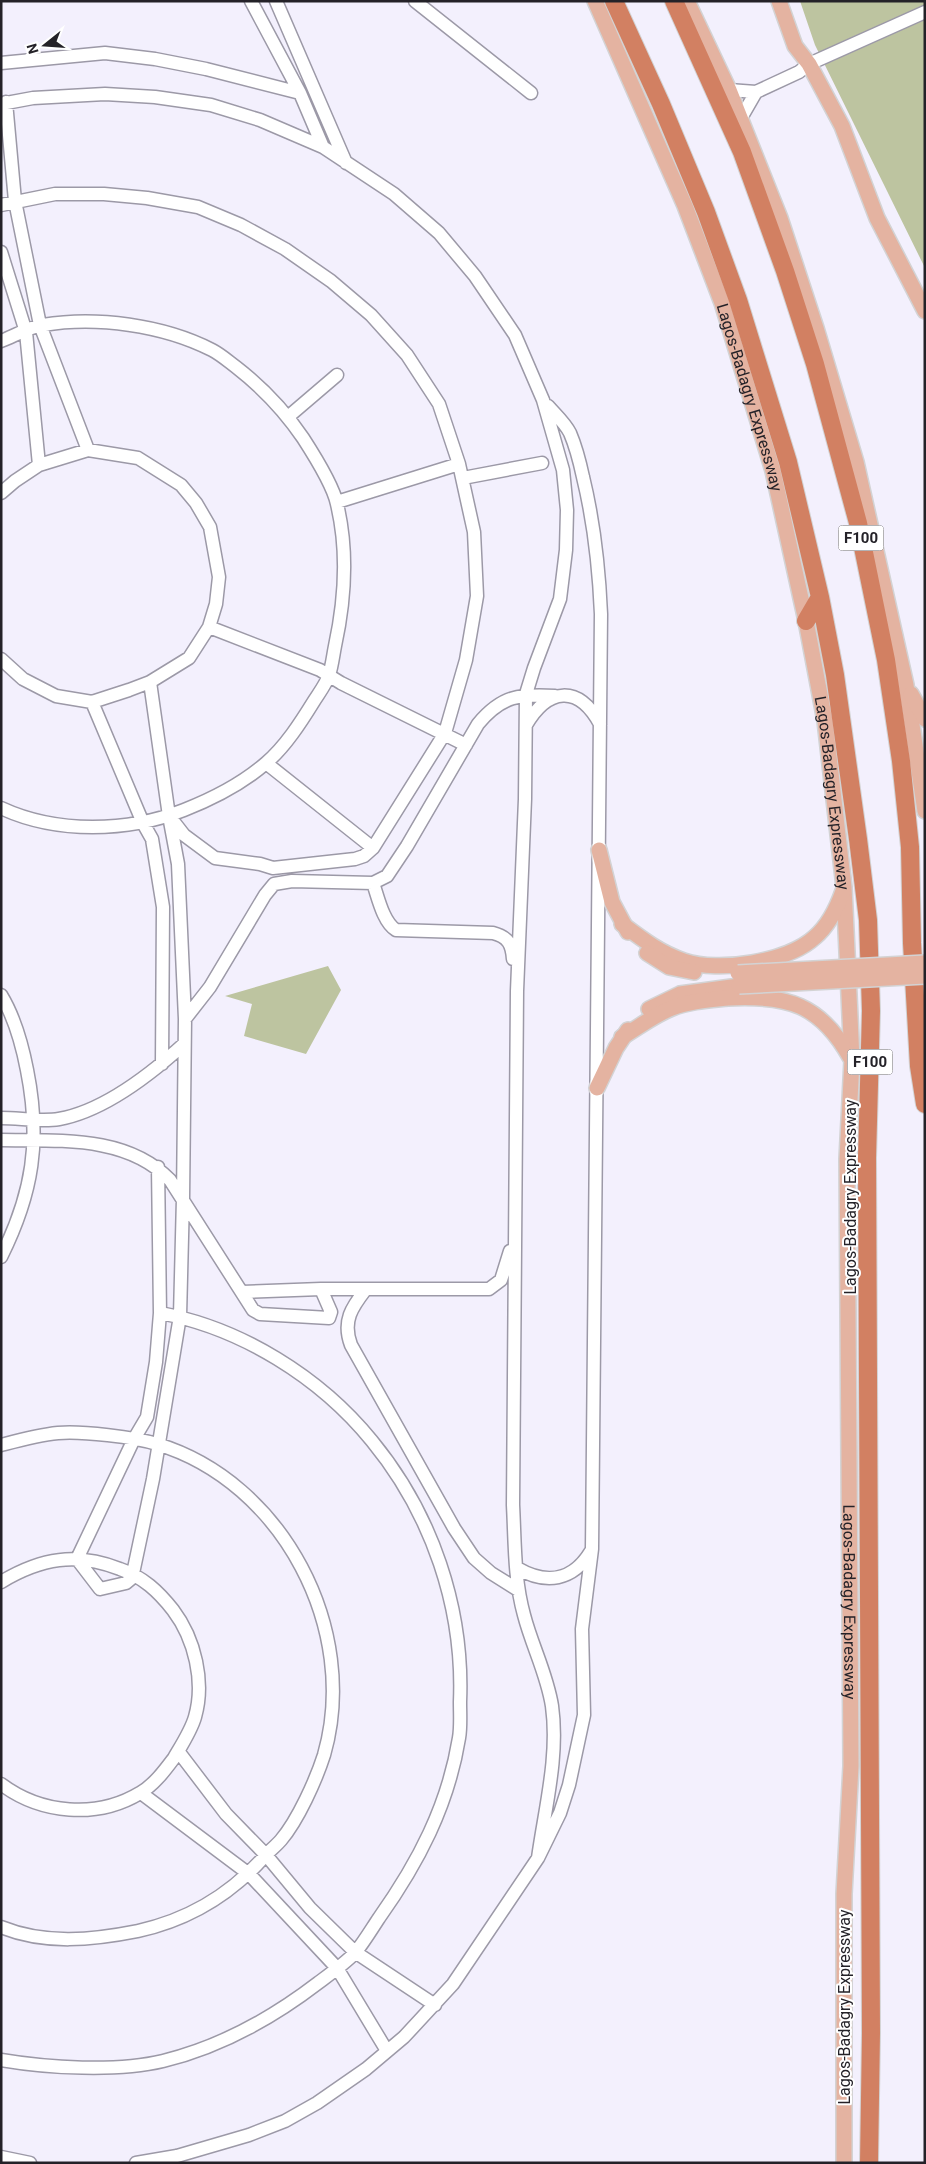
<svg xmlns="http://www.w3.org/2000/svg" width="926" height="2164" font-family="Roboto,sans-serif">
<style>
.green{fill:#bdc4a0}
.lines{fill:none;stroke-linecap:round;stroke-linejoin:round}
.minor-casing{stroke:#9c99a7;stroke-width:15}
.major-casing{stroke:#d3d3d4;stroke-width:18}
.highway-casing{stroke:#d3d3d4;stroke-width:20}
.minor{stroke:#fff;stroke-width:12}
.major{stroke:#e4b3a1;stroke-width:15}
.highway{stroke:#d28062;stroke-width:18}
.major-bridge-casing{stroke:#d3d3d4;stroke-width:18;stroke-linecap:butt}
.major-bridge{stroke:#e4b3a1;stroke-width:15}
.labels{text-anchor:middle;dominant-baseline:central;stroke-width:4;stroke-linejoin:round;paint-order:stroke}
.shield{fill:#fff;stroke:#666468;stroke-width:1}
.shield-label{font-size:15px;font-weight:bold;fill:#242228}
.street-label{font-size:16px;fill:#242228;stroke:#fff}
</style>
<rect width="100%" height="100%" fill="#f3f0fd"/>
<path class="green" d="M800 1H925V268L815 45Z
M328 966 341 990 306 1054 244 1036 252 1004 225 996Z"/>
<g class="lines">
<defs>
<path id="minor" d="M251 1 300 93 323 147
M276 1 346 163
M415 1 531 93
M1 63 105 53 155 59 206 69 300 93
M729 90 756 92 799 72 809 64 925 12
M6 102 15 201 40 325 88 450
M1 104 33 98 105 94 155 97 211 105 260 120 323 147 394 194 439 233 475 276 515 335 543 400 563 470 567 510 566 550 560 599 534 668 526 694 525 799 517 991 513 1505C515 1542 514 1579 524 1615 532 1646 547 1674 552 1706 559 1756 545 1808 538 1858
M741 118 756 92
M1 205 55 194H104L147 198 198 207 241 225 285 249 331 281 371 315 407 355 439 404 459 464 474 532 477 596 466 660 445 733 373 848 364 856 355 859 273 868 260 864 215 858 184 835 170 817
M1 252 26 332 39 465
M1 341C14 336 29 327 43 325 96 316 163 325 212 350 220 354 228 361 236 367 263 388 284 410 303 438 314 455 333 485 337 504 348 550 345 600 335 646 333 656 332 666 329 675 326 684 319 693 314 701 301 722 285 747 266 763 243 783 212 799 184 810 128 832 57 834 1 808
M289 416 337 375
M463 478 542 463
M1 493 15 481 39 465 88 450 138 458 181 485 196 503 210 527 219 577 216 604 209 627 189 658 150 682 129 690 92 702 56 696 23 679 1 659
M337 502 459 464
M209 627 320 670 341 683 466 745
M150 682 169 816 178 864 185 1019 183 1198 180 1316 153 1479 132 1578 126 1583 100 1589 77 1559 134 1439 147 1417 156 1362 160 1313 158 1167
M92 702 143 823 152 839 163 907 162 1064
M526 725C548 688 578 684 600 724
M266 763 373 848
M373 883C378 897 383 922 396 930L493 933C508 937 512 944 513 959
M1 995C15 1018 22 1044 27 1070 41 1140 33 1193 1 1257
M185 1019 210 987 265 895 274 884 292 881 373 883 387 876 407 846 478 724C502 695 520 694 555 696
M1 1118C20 1118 41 1122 59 1119 104 1111 151 1074 184 1044
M1 1140C59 1141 127 1135 170 1180L253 1310 260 1314 329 1318 331 1312 321 1289
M366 1289C352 1307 342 1321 351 1345L454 1528 474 1558 491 1573 518 1590
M242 1292 321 1289H489L501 1280 510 1251
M1 1445C20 1440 38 1435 58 1433 82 1431 134 1437 157 1444 283 1482 360 1630 324 1755 316 1780 298 1820 281 1840 276 1846 269 1851 264 1857 230 1895 188 1920 138 1931 93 1940 45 1945 1 1927
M517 1568C546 1585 573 1581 591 1551
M1 1582C41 1558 76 1552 120 1569 143 1577 158 1591 173 1610 195 1639 205 1682 195 1717 191 1731 181 1746 174 1758 165 1770 154 1785 140 1793 97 1819 41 1814 1 1784
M178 1751 226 1814 266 1855 310 1908 355 1952 435 2005
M141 1793 249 1874 337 1968 387 2051
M1 2060C48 2068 117 2072 163 2061 220 2047 271 2019 318 1983 330 1974 344 1964 355 1953 364 1942 371 1930 379 1918 418 1863 448 1806 459 1738 461 1727 460 1714 460 1702 464 1608 432 1514 372 1441 320 1377 241 1328 160 1313
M1 2157 30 2163
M136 2163 177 2156 249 2135 285 2121 317 2103 366 2069 404 2037 453 1984 538 1858 560 1813 569 1785 584 1715 582 1629 592 1549 601 614C599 568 594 522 583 477 580 463 576 447 570 433 565 423 555 414 548 406"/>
<g id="major">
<path id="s1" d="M595 1 685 206 722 303 773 471 806 621 825 721 844 887 852 1060 847 1159 851 1766 844 1894V2163"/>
<path d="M687 1 729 90 780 218 816 328 856 462 906 685 925 811"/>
<path d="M779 1 795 46 809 64 842 126 877 218 925 311"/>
<path d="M911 694 925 719"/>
<path d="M599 850 612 902 628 932"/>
<path d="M622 924C642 939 660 953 684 961 719 973 788 962 815 937 829 925 837 908 843 891"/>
<path d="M647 953 669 967 694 972"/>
<path d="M649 1009 680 994 739 986"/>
<path d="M622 1037C639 1027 654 1015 672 1008 690 1001 709 1000 728 998 788 995 820 1004 850 1057"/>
<path d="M597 1088 616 1048 628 1030"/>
</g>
<path id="highway" d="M614 1 661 104 706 212 738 300 788 462 820 597 835 675 858 839 868 920 871 1011 867 1158 871 2033 869 2163
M674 1 742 152 785 271 815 364 858 523 886 660 901 761 910 847 912 943 919 1066 925 1104
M806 621 820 597"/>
</defs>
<use href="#minor" class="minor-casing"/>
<use href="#major" class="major-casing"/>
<use href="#highway" class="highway-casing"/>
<use href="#minor" class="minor"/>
<use href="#major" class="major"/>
<use href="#highway" class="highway"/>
<defs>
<path id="major-bridge" d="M738 973 925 963
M739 986 925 976"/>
</defs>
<use href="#major-bridge" class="major-bridge-casing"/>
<use href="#major-bridge" class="major-bridge"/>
</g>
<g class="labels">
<g class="shield">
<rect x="838.5" y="525.5" width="45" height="25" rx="4"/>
<rect x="847.5" y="1049.5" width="45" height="25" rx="4"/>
</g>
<g class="shield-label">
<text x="861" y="538">F100</text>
<text x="870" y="1062">F100</text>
</g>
<g class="street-label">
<text stroke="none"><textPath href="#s1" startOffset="426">Lagos-Badagry Expressway</textPath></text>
<text stroke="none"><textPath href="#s1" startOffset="831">Lagos-Badagry Expressway</textPath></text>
<text transform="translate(850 1197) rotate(-90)">Lagos-Badagry Expressway</text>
<text stroke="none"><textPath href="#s1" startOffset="1641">Lagos-Badagry Expressway</textPath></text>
<text transform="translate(844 2007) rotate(-90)">Lagos-Badagry Expressway</text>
</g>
</g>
<rect width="926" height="2164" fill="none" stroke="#242228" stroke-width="5"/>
<g transform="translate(45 45) rotate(253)" stroke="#ffffff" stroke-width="4" paint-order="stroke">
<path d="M0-4L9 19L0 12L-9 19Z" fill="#242228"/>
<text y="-8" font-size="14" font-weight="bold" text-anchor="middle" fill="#242228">N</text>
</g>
</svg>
